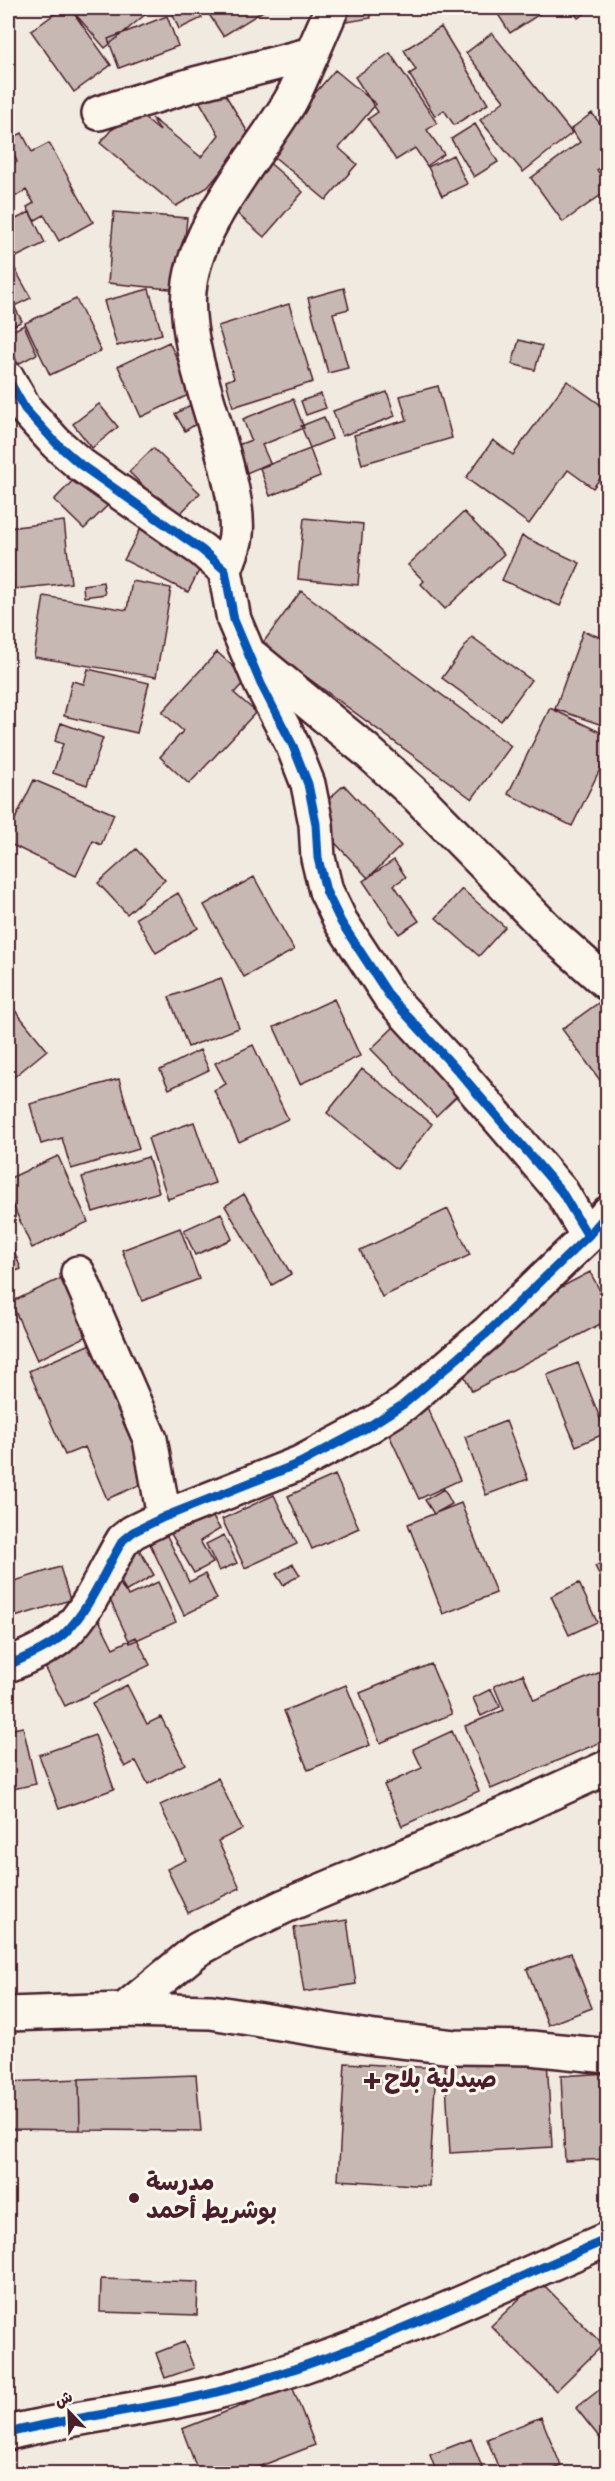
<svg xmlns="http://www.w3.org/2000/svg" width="615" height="2481" font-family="'Indie Flower','Playpen Sans Arabic',sans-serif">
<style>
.building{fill:#c8b8b3;stroke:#4a1f2b;stroke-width:1.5}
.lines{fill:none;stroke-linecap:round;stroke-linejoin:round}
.street-casing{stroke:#4a1f2b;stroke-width:38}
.secondary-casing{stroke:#4a1f2b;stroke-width:38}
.street{stroke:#fbf7ec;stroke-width:33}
.secondary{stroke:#fbf7ec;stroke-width:33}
.cycleway-casing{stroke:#fbf7ec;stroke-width:13}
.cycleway{stroke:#0057b8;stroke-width:9}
.poi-dot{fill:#4a1f2b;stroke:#fbf7ec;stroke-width:2}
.labels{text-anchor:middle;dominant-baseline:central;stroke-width:6;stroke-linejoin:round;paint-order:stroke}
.poi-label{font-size:24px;font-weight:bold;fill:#4a1f2b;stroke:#fbf7ec;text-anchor:start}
</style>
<rect width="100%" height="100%" fill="#f0eae0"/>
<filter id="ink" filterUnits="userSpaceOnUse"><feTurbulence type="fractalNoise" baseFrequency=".0167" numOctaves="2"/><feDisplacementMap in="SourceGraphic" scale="12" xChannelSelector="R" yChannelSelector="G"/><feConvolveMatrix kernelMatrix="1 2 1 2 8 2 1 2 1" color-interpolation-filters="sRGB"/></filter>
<g filter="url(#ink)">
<path class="building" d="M63 8H70L111 65 74 92 31 31Z
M70 8H153L105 48Z
M170 8H197L202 18 179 29Z
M205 8H268L223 36Z
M338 8H369L371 18 341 23Z
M494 8H549L510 33Z
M571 8H594L578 18Z
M167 16 178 46 119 68 108 39Z
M441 27 488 104 454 125 444 110 435 116 409 74 416 70 404 50Z
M492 33 572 133 523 172 480 120 504 101 466 53Z
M390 53 437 123 427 130 444 154 427 166 415 148 396 160 368 119 378 112 355 77Z
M335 70 376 104 339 148 357 164 326 200 266 150Z
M219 84 250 136 208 187 176 206 100 143 111 130 139 114 160 131 152 118 201 157 219 135 197 97Z
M592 113 608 134V162L597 170 608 185V190L563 222 531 178 580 142 571 129Z
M475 124 498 162 474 177 451 139Z
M22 133 32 152 49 143 93 222 59 241 44 215 34 221 27 207 34 203 26 190 8 201V167L17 162 8 140Z
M453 155 467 184 442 196 428 167Z
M265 159 303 192 264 237 225 203Z
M30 212 45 243 8 261V223Z
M114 212 187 218 180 290 108 283Z
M15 269 31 298 14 306 22 321 8 329V273Z
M344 288 349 309 333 313 348 368 328 373 308 298Z
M149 289 162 334 117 346 104 301Z
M76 299 101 351 50 375 25 323Z
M289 304 313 382 233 407 226 381 234 378 218 326Z
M24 325 37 354 18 364 8 342V333Z
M519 340 542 346 535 370 512 364Z
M169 342 193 393 141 417 118 366Z
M567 381 608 410V468L593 488 568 470 529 524 466 478 493 440 513 455Z
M438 386 452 438 362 464 354 435 407 420 400 396Z
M387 392 395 416 342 436 333 411Z
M321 394 326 408 306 415 301 401Z
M293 399 304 428 262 445 270 463 244 474 233 447 251 440 243 419Z
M197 401 207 417 185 431 175 414Z
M99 404 118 427 92 448 73 424Z
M324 417 332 439 310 448 301 426Z
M153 448 200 493 176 518 129 472Z
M310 449 320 476 270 496 260 468Z
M81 472 112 501 84 529 54 500Z
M464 512 504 554 445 609 421 584 424 581 408 565Z
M304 518 363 524 358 585 298 579Z
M146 519 209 551 188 592 124 560Z
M64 521 71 583 14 589 8 528Z
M522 536 580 563 560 606 502 580Z
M132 581 171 588 156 677 34 657 44 596 127 610Z
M103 582 105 594 84 597 83 585Z
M301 591 511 746 472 799 262 644Z
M583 631 608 640V727L555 709Z
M472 637 531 680 501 721 442 678Z
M217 652 247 679 234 693 256 712 189 784 160 757 183 731 162 712Z
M88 669 149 683 137 733 64 716 72 681 84 684Z
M550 708 608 736V753L572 826 508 794Z
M61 723 103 738 87 785 53 773 63 744 55 741Z
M34 780 114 814 101 845 93 841 76 876 8 843V834Z
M344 785 401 846 368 878 310 816Z
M136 849 165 880 127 914 98 883Z
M394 860 406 877 394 885 419 921 399 934 363 881Z
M254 877 294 950 244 977 204 905Z
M462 889 505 927 479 956 436 918Z
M178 893 198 928 156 953 136 918Z
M221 978 239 1028 188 1047 169 997Z
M608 996V1091L562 1029Z
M334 999 360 1056 300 1084 274 1027Z
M13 1008 47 1050 8 1082V1012Z
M398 1023 470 1083 436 1116 371 1049Z
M253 1045 288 1119 239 1142 214 1090 226 1084 215 1063Z
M200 1050 209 1070 169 1089 160 1070Z
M362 1069 432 1124 397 1169 327 1113Z
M119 1079 139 1149 71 1169 62 1138 41 1144 30 1104Z
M194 1122 215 1183 168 1199 148 1138Z
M58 1156 88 1222 32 1248 8 1194V1179Z
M148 1157 159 1192 93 1212 82 1177Z
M244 1194 291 1274 272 1285 225 1206Z
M448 1209 470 1255 382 1297 360 1250Z
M221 1213 232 1239 195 1255 184 1230Z
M180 1228 199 1279 142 1301 122 1250Z
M10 1240 21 1269 8 1274V1241Z
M590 1272 608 1306V1320L472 1391 449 1346Z
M70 1274 96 1332 37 1360 11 1302Z
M95 1342 156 1478 107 1499 85 1447 65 1455 29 1371Z
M578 1363 606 1433 576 1446 547 1375Z
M426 1405 460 1480 419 1499 384 1424Z
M506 1421 528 1479 486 1495 465 1437Z
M335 1475 359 1528 312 1549 288 1496Z
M444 1489 452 1504 434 1514 425 1500Z
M274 1495 297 1544 245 1568 222 1519Z
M461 1503 496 1593 443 1614 408 1524Z
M207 1507 220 1529 200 1541 213 1563 194 1573 164 1522Z
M158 1517 189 1582 205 1574 217 1599 184 1615 141 1525Z
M224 1535 237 1563 219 1571 206 1544Z
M134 1541 154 1575 125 1592 105 1558Z
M608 1560V1592L595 1566Z
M293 1564 300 1575 283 1585 276 1574Z
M60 1567 70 1600 15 1617 8 1593V1583Z
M118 1575 128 1596 158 1582 176 1622 130 1643 102 1582Z
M579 1583 597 1622 569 1635 551 1596Z
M99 1620 113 1648 136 1637 150 1665 65 1706 37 1651Z
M431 1664 452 1714 380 1743 360 1693Z
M608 1669V1739L491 1789 465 1726 504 1710 494 1686 523 1674 534 1700Z
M127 1685 147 1724 161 1717 185 1764 148 1784 136 1761 125 1767 92 1703Z
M346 1685 370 1745 308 1770 284 1711Z
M491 1689 500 1707 481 1716 473 1698Z
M23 1727 36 1784 8 1790V1730Z
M452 1731 479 1791 402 1826 384 1785 422 1768 413 1749Z
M95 1735 114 1789 59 1809 39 1755Z
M218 1778 242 1829 218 1841 240 1888 188 1913 167 1869 186 1860 160 1805Z
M347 1920 356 1984 304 1992 294 1928Z
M571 1953 592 2008 548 2025 527 1969Z
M547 2059 552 2147 450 2153 445 2065Z
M345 2063 436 2068 429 2186 338 2180Z
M608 2073V2159L565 2161 561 2076Z
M196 2075 201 2131 80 2130 79 2079Z
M79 2079 80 2130 8 2129V2082Z
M101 2279 198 2282 197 2315 100 2312Z
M539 2280 603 2345 556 2391 491 2326Z
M184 2342 194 2368 165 2378 156 2353Z
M608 2383V2448L576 2408Z
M292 2386 315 2445 253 2469 255 2474H199L182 2429Z
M541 2417 561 2466 543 2474H501L487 2439Z
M471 2439 483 2470 476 2474H437L430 2455Z"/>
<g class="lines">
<defs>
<path id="street" d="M99 113 195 84 312 54 332 8
M8 379 25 409 56 443 81 465 202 550 225 570 234 620 261 684 293 746 308 784 316 824 318 858 326 891 341 922 390 997 458 1071 561 1191 588 1236
M225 570C229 559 235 547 236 535 238 513 232 489 227 468 214 415 184 343 189 291 194 225 258 156 291 100 299 85 305 69 312 54
M253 657 366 750 417 796 554 936 608 984
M78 1273 150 1439 164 1517
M8 1665C26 1657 49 1648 64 1634 91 1608 104 1571 123 1540L133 1532 164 1517 300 1463 366 1428 404 1404 488 1332 588 1236 608 1213
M124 2010 197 1950 226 1934 285 1906 507 1813 608 1767
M8 2433C75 2416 146 2410 213 2393 351 2358 478 2294 608 2239"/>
<path id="secondary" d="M8 2014 124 2010 211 2012 375 2038 454 2047 531 2048 608 2056"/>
</defs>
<use href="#street" class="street-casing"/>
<use href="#secondary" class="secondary-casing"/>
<use href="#street" class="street"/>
<use href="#secondary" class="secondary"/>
<defs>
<path id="cycleway" d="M8 379 25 409 56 443 81 465 202 550 225 570 234 620 261 684 293 746 308 784 316 824 318 858 326 891 341 922 390 997 458 1071 561 1191 588 1236
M8 1665C26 1657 49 1648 64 1634 91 1608 104 1571 123 1540L133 1532 164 1517 300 1463 366 1428 404 1404 488 1332 588 1236 608 1213
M8 2433C75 2416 146 2410 213 2393 351 2358 478 2294 608 2239"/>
</defs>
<use href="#cycleway" class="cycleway-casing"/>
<use href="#cycleway" class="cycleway"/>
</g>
</g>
<g class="poi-dot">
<path d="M369 2072h6v6h6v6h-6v6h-6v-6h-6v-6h6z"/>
<circle cx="134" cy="2198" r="6"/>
</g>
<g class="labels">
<g class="poi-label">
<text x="384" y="2081">صيدلية بلاح</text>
<text x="146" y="2184">مدرسة<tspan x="146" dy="28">بوشريط أحمد</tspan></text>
</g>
</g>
<rect width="615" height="2481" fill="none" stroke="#fbf7ec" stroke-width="30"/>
<rect x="15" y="15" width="585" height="2451" fill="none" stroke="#4a1f2b" stroke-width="2" filter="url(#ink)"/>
<g transform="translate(69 2412) rotate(337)" stroke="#fbf7ec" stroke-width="4.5" paint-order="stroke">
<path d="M0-4.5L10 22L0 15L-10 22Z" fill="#4a1f2b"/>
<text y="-9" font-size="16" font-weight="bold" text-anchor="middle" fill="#4a1f2b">ش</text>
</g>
</svg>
